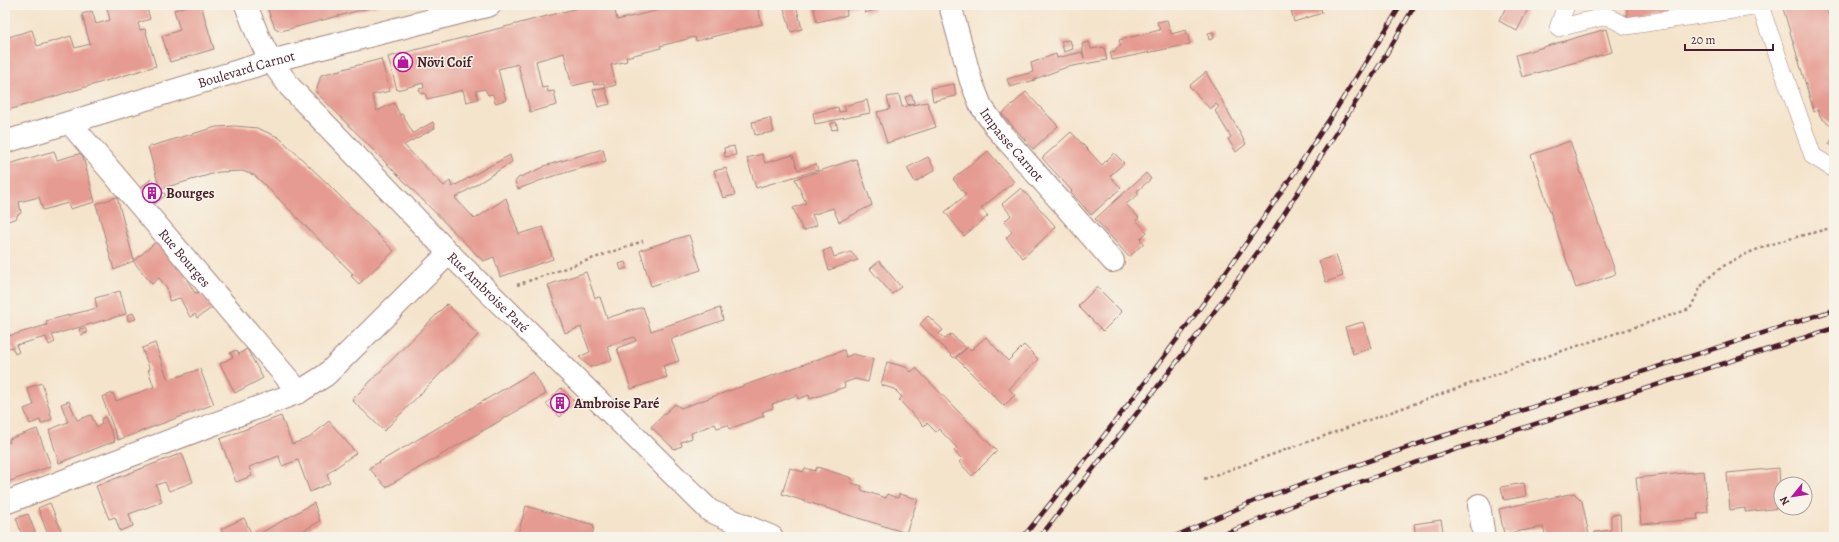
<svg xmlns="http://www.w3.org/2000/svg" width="1839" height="542" font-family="Alegreya,serif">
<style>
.building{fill:#e69b92}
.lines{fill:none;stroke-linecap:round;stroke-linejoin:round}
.service-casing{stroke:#a0827c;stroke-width:18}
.minor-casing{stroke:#a0827c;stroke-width:24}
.tertiary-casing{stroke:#a0827c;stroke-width:24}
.path{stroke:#a0827c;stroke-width:2.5;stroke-dasharray:3 3;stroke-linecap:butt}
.service{stroke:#fff;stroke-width:17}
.minor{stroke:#fff;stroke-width:22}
.tertiary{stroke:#fff;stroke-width:22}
.rail-casing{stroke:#4a1f2b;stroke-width:4.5}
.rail{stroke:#f7f3e8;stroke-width:3;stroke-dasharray:9;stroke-linecap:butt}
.labels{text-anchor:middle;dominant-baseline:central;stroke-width:3;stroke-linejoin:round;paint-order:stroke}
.poi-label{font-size:14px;font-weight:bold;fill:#4a1f2b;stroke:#f7f3e8;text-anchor:start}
.street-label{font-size:14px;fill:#4a1f2b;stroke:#f7f3e8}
</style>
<rect width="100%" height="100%" fill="#f7f3e8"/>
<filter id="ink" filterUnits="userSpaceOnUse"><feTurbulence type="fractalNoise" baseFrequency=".025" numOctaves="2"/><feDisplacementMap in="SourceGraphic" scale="8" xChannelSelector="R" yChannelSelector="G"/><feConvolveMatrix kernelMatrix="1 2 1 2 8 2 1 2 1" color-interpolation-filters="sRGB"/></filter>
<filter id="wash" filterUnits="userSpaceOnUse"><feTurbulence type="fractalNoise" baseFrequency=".012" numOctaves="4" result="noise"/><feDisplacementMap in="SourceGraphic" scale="16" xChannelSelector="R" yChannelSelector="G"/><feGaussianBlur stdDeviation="0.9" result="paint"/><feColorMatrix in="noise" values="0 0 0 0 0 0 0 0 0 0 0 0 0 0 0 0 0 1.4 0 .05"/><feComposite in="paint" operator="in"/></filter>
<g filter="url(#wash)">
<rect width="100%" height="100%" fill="#f5e4cc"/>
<g id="blocks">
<path class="building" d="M106 5H146L150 19 138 23 140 30 145 29 156 66 5 111V38L32 30 37 46 71 36 75 48 90 44 82 14 92 11 96 24 110 20Z
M190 5H201L214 49 170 62 162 36 180 30 174 10Z
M266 5H380L281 31 275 28Z
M590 5H614L617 20 681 5H757L762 24 696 41 695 37 660 46 661 48 626 57 627 61 611 65 616 85 605 88 610 104 598 107 593 90 605 87 604 83 594 85 593 81 572 86 564 53 536 61 542 88 547 87 548 92 554 91 557 105 530 112 518 64 498 69 506 100 495 103 493 94 488 95 485 89 476 91 478 99 466 102 463 90 427 99 425 93 421 94 419 89 424 88 423 83 397 90 388 57Z
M783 5H796L802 29 791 32Z
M813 5H857V6L846 8 847 15 817 22Z
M863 5H874L875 10 865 13Z
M1304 5H1320L1322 13 1294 22 1291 9Z
M1507 5H1530L1517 31 1499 21Z
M1627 5H1670V11L1627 20Z
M1782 5H1825L1834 34V127L1821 118 1818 110 1814 112Z
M1167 20 1171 34 1186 30 1190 44 1112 60 1110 52 1116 51V48L1121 46 1119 40 1160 30 1157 22Z
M1606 29 1612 52 1522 77 1516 55Z
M1213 32 1214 38 1209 40 1208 33Z
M1070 40 1073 49 1064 52 1061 41Z
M1089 42 1091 49 1104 47 1107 60 1067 67 1035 79V80L1010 87 1007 79 1033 72 1031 63 1056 54 1057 58 1082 52 1084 58 1082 44Z
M381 59 390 91 372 95 377 111 394 103 400 115 402 114 413 133 433 122 435 128 404 145 444 186 450 181 452 187 510 155 512 162 455 198 475 219 506 198 519 234 543 227 553 259 500 277 494 257 483 261 316 92 321 75Z
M1206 72 1246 144 1236 152 1228 139 1231 137 1215 111 1219 107 1216 104 1210 109 1189 86Z
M954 84 956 96 933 101 931 88Z
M1026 92 1058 126 1033 149 1002 114Z
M899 95 902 107 927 102 936 127 887 143 877 112 890 109 887 97Z
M912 95 914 103 908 105 905 97Z
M867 100 870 113 815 124 813 113 838 107 839 112 846 111 844 106Z
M770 118 774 132 755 135 752 122Z
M836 122 838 129 832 130 830 124Z
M235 126 257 128 278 137 284 142 328 184 394 251 359 284 351 276 353 274 266 186 254 175 242 171 219 172 160 189 166 195 151 207 138 190 151 179 160 189 148 147 216 127Z
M1071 132 1102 165 1114 153 1124 163 1110 176 1121 188 1091 215 1071 192 1072 191 1042 158Z
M1834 136V147L1829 144Z
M1570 141 1616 274 1576 288 1531 155Z
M734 146 736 155 725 157 724 148Z
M603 149 606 161 547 178 518 189 515 182 518 178 544 167V166Z
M54 151 57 160 82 153 95 202 70 209 68 203 43 210 39 197 19 202 21 213 17 215V218L5 222V165Z
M988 151 1014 182 981 208 988 216 964 236 945 212 966 195 953 179Z
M762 154 765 163 793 155 798 170 816 164 818 170 756 188 747 158Z
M928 157 935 170 915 182 907 168Z
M856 159 872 205 839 222 833 208 812 215 817 225 803 231 793 208 806 203 795 179Z
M726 168 735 195 723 198 714 171Z
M1146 173 1151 179 1137 191 1139 194 1126 204 1139 218 1136 220 1147 232 1140 239 1144 243 1129 257 1095 219Z
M1021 188 1056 227 1023 258 1006 238 1012 232 1004 222 1011 215 1002 204Z
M117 197 134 261 158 240 189 277 186 278 195 293 200 292 213 307 197 318 195 314 190 317 180 298 169 301 167 288 159 278 152 284 133 261 114 270 96 204Z
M689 235 701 270 651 286 640 250Z
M831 248 834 257 851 252 858 260 829 270 823 251Z
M1336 255 1343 276 1326 282 1319 261Z
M879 261 901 287 892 294 870 269Z
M625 262 627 268 621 270 619 264Z
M586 272 595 298 600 297 607 318 643 307 651 331 720 308 723 320 671 339 679 361 663 366 667 377 631 389 617 348 636 341 634 337 607 346 612 360 590 367 579 357 590 352 581 327 565 333 548 285Z
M1097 287 1122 312 1103 331 1078 306Z
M120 291 126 314 52 335 55 342 49 345 46 337 16 345 19 352 15 354 12 347 5 349V337L47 325 46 321 97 308 95 298Z
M447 304 478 335 384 431 352 400Z
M133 313 136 319 128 321 127 315Z
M928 316 943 330 939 334 945 339 951 334 966 348 954 358 920 324Z
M1363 322 1371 348 1353 354 1345 327Z
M85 328 87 333 81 335 79 329Z
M986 337 1008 361 1024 345 1038 359 1009 389 1015 395 1004 406 956 358 968 347 971 350Z
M155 343 168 380 200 369 214 404 118 440 102 397 113 393 116 401 154 387 148 370H150L142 348Z
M247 349 263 378 235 393 220 364 233 357 230 353 236 350 239 354Z
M844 350 846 357 853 354 873 359 868 382 855 379 844 383 845 387 810 399 809 395 798 399 797 395 772 404 773 408 762 412 764 416 729 429 728 425 717 428 715 424 691 433 692 438 681 442 682 446 674 449 651 427 675 404 681 408Z
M887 362 906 367 911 372 916 368 997 451 972 476 959 462 962 459 954 451 957 448 939 429 936 432 927 423 924 426 899 400 902 397 894 389 881 385Z
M533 372 546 394 386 487 369 468Z
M42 383 52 419 41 424 40 420 30 424 24 409 34 405 27 388Z
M561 388 575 402 560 417 546 404Z
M69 401 77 420 91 415 97 427 102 424 101 419 105 417 115 441 59 463 49 430 68 422 61 404Z
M281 416 292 444 309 438 329 421 356 453 327 474 330 483 310 492 298 460 282 466 279 456 249 467 252 476 236 482 220 439Z
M37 429 51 466 5 483V444L10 442 9 439Z
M182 453 193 482 169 491 165 482 156 485 162 502 129 514 133 526 120 531 115 517 109 519 96 486Z
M817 467 852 478 851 483 862 486 861 490 886 498 887 494 898 498 899 494 918 499 906 533 782 494 790 468 803 472 805 468 815 471Z
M1779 468 1781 508 1745 512V508L1730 510 1727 473Z
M1704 471 1708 512 1697 514 1698 519 1641 524 1636 478Z
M1524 483 1526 496 1504 500 1501 487Z
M1574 493 1582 501 1589 535 1581 537H1546L1543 527 1504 534 1499 509Z
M50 503 61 530 48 535 38 508Z
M314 503 320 521 293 537H257V535Z
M526 506 594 525 592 537H517Z
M28 514 37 537H23L16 518Z
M1620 514 1621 537H1595V532L1611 530V515Z
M244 518 253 537H225L221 529Z
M1441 520 1444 537H1416L1414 524Z"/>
</g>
</g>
<g filter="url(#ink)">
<use href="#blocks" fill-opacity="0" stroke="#a0827c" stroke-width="1"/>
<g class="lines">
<defs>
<path id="service" d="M1566 5 1558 28 1607 16 1626 26 1760 6 1813 156 1834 169"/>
<g id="minor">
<path id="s1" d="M246 5 258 36 271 61 290 87 449 253 710 511 772 537"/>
<path id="s2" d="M950 5 971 81 981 106 998 130 1113 261"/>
<path id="s3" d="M70 123 299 392"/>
<path d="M5 503 299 392 326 375 449 253"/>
<path d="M1479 505 1484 537"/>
</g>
<g id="tertiary">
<path id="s4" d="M5 142 271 61 490 5"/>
</g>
</defs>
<use href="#service" class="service-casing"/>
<use href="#minor" class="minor-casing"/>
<use href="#tertiary" class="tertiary-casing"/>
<path class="path" d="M517 285 643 241
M1204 479 1559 352 1690 309C1694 301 1698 291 1703 284 1733 249 1792 239 1834 227"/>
<use href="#service" class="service"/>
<use href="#minor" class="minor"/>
<use href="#tertiary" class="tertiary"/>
<defs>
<path id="rail" d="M1023 537C1161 369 1289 191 1401 5
M1040 537 1187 349 1273 231 1384 58 1415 5
M1173 537 1257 500 1311 481 1421 443 1834 310
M1217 537 1294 505 1429 458 1834 328"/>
</defs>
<use href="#rail" class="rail-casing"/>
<use href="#rail" class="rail"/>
</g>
</g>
<defs>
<symbol id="shop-ring" viewBox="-11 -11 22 22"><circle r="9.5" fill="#f7f3e8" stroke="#b5179e" stroke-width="1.5"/><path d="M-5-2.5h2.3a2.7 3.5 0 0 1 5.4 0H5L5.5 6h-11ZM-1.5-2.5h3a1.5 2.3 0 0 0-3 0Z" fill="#b5179e"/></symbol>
<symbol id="building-ring" viewBox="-11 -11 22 22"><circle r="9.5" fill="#f7f3e8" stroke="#b5179e" stroke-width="1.5"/><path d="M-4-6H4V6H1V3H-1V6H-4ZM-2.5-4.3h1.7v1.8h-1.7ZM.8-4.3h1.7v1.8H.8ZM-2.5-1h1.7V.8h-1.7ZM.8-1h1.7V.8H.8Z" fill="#b5179e"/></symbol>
</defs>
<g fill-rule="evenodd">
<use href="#shop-ring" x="392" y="51" width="22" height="22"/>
<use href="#building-ring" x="141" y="182" width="22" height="22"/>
<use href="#building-ring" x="549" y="392" width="22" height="22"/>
</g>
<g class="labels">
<g class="poi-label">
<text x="417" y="62">Növi Coif</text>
<text x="166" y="193">Bourges</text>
<text x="574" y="403">Ambroise Paré</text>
</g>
<g class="street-label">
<text stroke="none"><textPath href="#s4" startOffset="252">Boulevard Carnot</textPath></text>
<text stroke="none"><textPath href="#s2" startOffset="155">Impasse Carnot</textPath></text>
<text stroke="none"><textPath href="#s3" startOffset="177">Rue Bourges</textPath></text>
<text stroke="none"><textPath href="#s1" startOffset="379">Rue Ambroise Paré</textPath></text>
</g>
</g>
<rect width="1839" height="542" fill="none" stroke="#f7f3e8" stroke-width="20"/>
<g transform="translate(1793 496) rotate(240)"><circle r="19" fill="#f7f3e8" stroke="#b29e9c"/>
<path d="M0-3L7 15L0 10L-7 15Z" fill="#b5179e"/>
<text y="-6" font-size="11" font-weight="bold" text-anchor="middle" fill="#4a1f2b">N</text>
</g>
<path d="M1685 44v6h88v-6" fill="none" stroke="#4a1f2b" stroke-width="2"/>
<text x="1691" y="44" font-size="12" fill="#4a1f2b" stroke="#f7f3e8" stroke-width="3" paint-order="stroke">20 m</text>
</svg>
